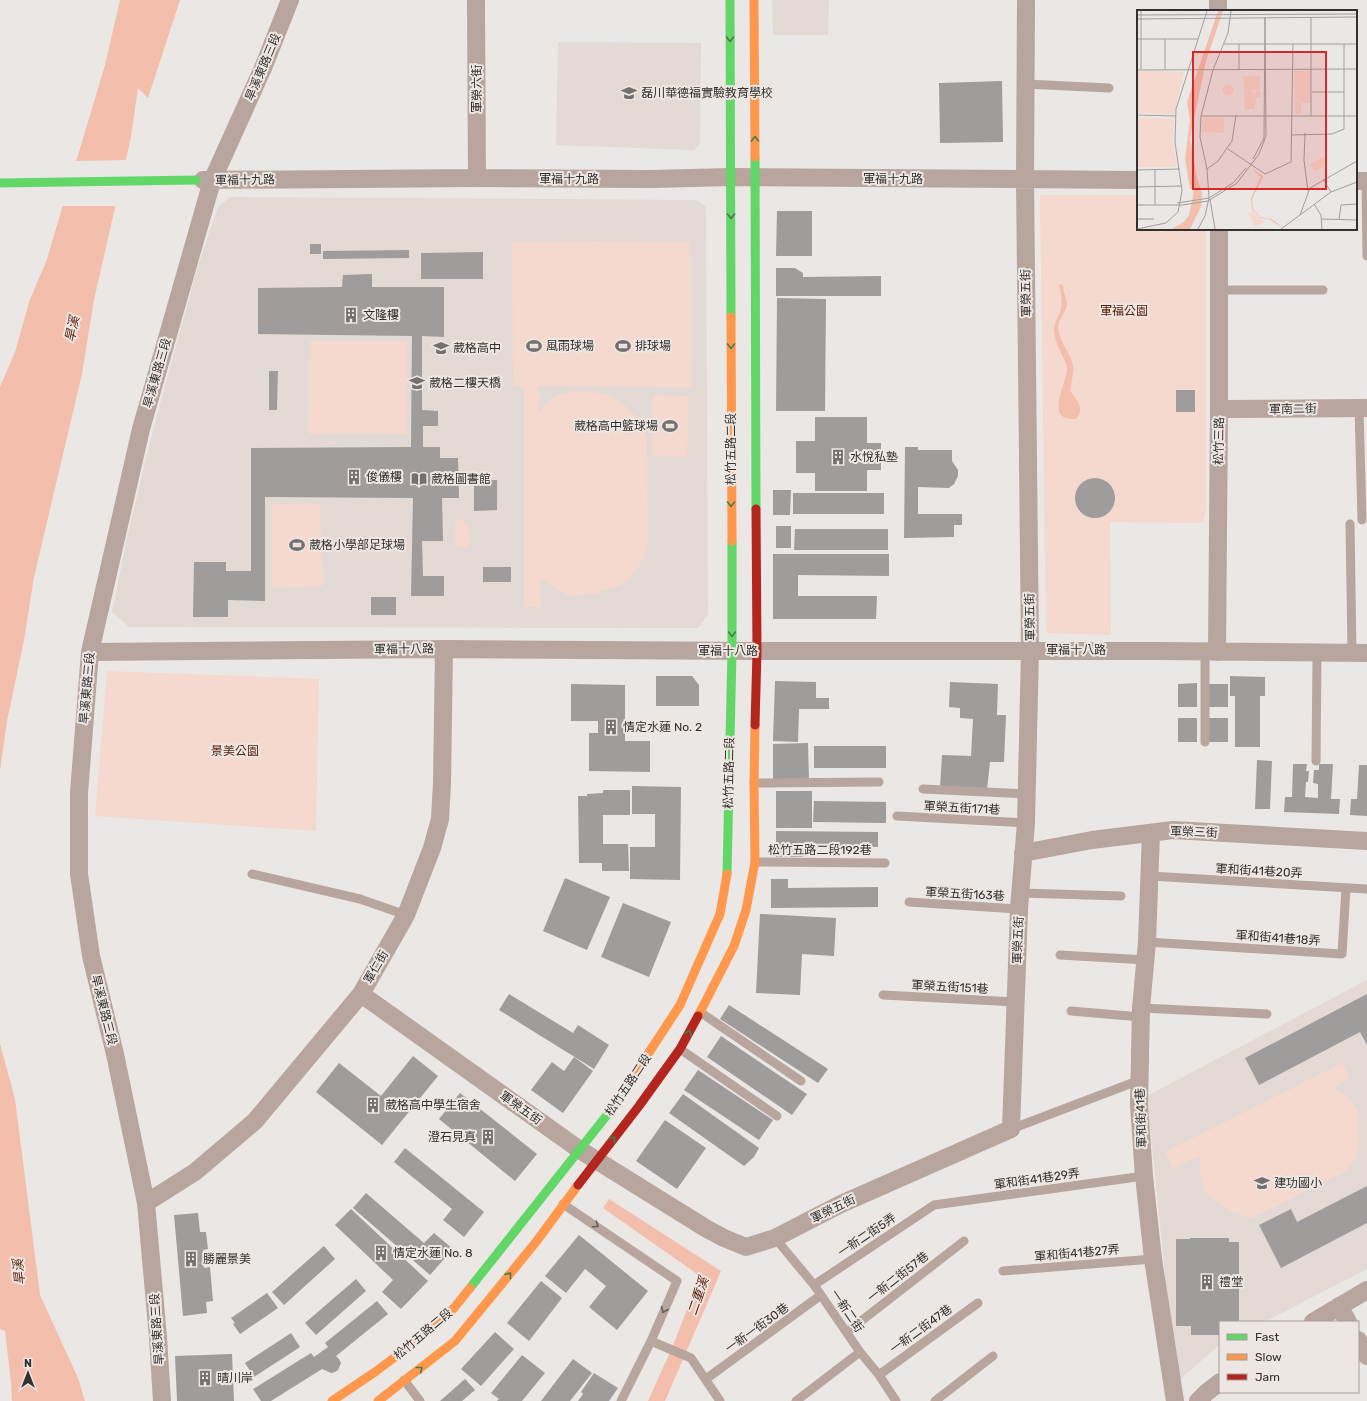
<svg xmlns="http://www.w3.org/2000/svg" width="1367" height="1401" font-family="Rubik,'Noto Sans TC',sans-serif">
<style>
.built{fill:#e3d9d5}
.green{fill:#f5d8ce}
.water{fill:#f3beac}
.pier{fill:#ebe7e5}
.building{fill:#9f9c9b}
.lines{fill:none;stroke-linecap:round;stroke-linejoin:round}
.lane{stroke:#b7a59e;stroke-width:9}
.street{stroke:#b7a59e;stroke-width:18}
.fast{stroke:#63d668;stroke-width:9}
.slow{stroke:#ff974d;stroke-width:9}
.jam{stroke:#b3261e;stroke-width:9}
.oneway{stroke:#497b49}
.oneway2{stroke:#685f5b}
.labels{text-anchor:middle;dominant-baseline:central;stroke-width:4;stroke-linejoin:round;paint-order:stroke}
.street-label{font-size:12px;fill:#33302f;stroke:#ede6e3}
.poi-label{font-size:12px;fill:#33302f;stroke:#ede6e3;text-anchor:start}
.park-label{font-size:12px;fill:#5a210c;stroke:#ede6e3}
.water-label{font-size:13px;font-style:italic;fill:#5c230f;stroke:#ede6e3}
.inset-road{fill:none;stroke:#a19e9c;stroke-width:1}
.view{fill:#d62828;fill-opacity:0.15;stroke:#d62828;stroke-width:2}
.inset-edge{fill:none;stroke:#33302f;stroke-width:2}
</style>
<rect width="100%" height="100%" fill="#ebe7e5"/>
<path class="built" d="M772 0H829L828 35H773Z
M558 42 701 43 700 143 694 150 556 145Z
M230 197 696 200 706 206 708 614 698 628 129 627 112 612 128 534 153 430 198 266 218 207Z
M1367 980V1269L1264 1322H1220V1344L1176 1383 1147 1096Z"/>
<path class="green" d="M1040 195H1138V229H1206V510L1203 523 1110 522 1111 635 1046 633Z
M598 241 690 242 692 387 539 386 538 413C543 406 550 399 558 395 570 390 598 391 610 396 627 403 642 421 647 438L648 544 640 565 627 581 621 585 598 593 570 596 557 590 541 578V607H524V387L513 386 512 242Z
M310 341H407V434H309Z
M653 395 689 396 687 457 652 456Z
M272 504H320L323 586 272 588Z
M457 519C471 521 473 537 468 547L464 548 455 545V524Z
M107 671 319 679 316 831 95 816Z
M1342 1063 1350 1078 1335 1086 1337 1090 1344 1093 1358 1111 1359 1147 1352 1164 1346 1171 1252 1218 1232 1212 1207 1194 1200 1176V1156L1173 1169 1165 1152Z"/>
<path class="water" d="M120 0H180L148 98 138 88 131 137 94 300 82 374 34 577 24 640 7 721 0 771V387L15 352 30 299 46 262 105 65Z
M1059 284 1063 285C1063 292 1066 297 1067 303 1067 312 1057 320 1058 329 1060 343 1071 353 1073 366 1074 371 1071 385 1070 391 1077 399 1085 409 1076 419 1042 421 1068 384 1067 367 1066 362 1063 358 1061 353 1058 347 1055 339 1054 332 1053 323 1059 317 1061 309 1063 301 1060 291 1059 284Z
M0 1044 15 1099 40 1295 78 1378 85 1401H12L11 1382 5 1331 0 1329Z
M609 1199 721 1271 665 1401H648L672 1348 700 1276 603 1208Z"/>
<path class="pier" d="M127 160 117 206H61L75 161Z"/>
<path class="building" d="M1002 81 1003 142 940 143 939 83Z
M777 211H812V256H776Z
M310 244H321V254H310Z
M409 250V258L323 259V251Z
M483 252V279H421V253Z
M776 268H795L803 273V277L881 276V296H776Z
M372 274V287H444V337L422 336V410L438 411V426H423V447H440V458H458L459 498H442L443 541H422L423 576H444V596H411L413 498 265 497V601L228 600V617H193L194 562H226V571H251V448L411 447 412 336 258 334V288L342 287 343 275Z
M777 298 826 299 825 411H776Z
M269 371H278L277 410H269Z
M1176 390H1195V412H1176Z
M815 417H867V443H881V470H867V491H815V473H796V441H815Z
M905 447H918V450H952V461L958 470V476L954 484 949 488 918 487V514H962V525H954V537L904 538Z
M1075 498a20 20 0 1 1 40 0a20 20 0 1 1-40 0Z
M474 480H497V510L474 511Z
M773 490H791L790 515H773Z
M793 493H884V514H793Z
M776 526H791V548H776Z
M795 529H888V550H794Z
M773 554H889V576L798 575V596H877L876 619H773Z
M483 567H511V582H483Z
M371 597H396V615H371Z
M656 676H692L699 685V706H656Z
M1230 676 1265 677V696H1260V747H1235V696H1230Z
M775 681 816 682V698H829V709H799L798 742 773 741Z
M950 682 998 684 997 715H1006L1004 762H990L987 790 940 788 942 755 971 756 973 719 960 718V708L949 707Z
M1197 683V707H1178V684Z
M571 684 625 685V741H650V772L589 771V733H598V721H571Z
M1209 684H1228V707H1209Z
M1178 718H1197V742H1178Z
M1209 718H1228V742H1209Z
M808 743 809 780H773V744Z
M814 746H886V768H814Z
M1257 760 1272 761 1270 809H1255Z
M1293 764H1307L1306 771H1309L1308 782H1306L1305 797 1318 798V784L1313 783 1314 770H1319V764H1333L1331 799H1340L1339 814 1284 812 1285 797H1292Z
M1359 765H1367V816L1350 815 1351 799H1357Z
M632 786 681 787 680 880 630 879V847H655V814H632Z
M603 790H630V815H603V844H628L629 871H602V863H579L578 796H587V794L603 793Z
M776 791H812V828H776Z
M814 801 886 802V823L813 822Z
M776 831 878 832V847L804 846 803 857H776Z
M565 878 610 897 587 950 543 931Z
M771 879H788V888L878 887V907L771 908Z
M623 903 671 922 649 977 601 957Z
M760 914 836 918 834 956 802 954 800 995 756 993Z
M509 994 573 1033 578 1025 609 1045 594 1069 499 1010Z
M1367 994V1045L1360 1032 1259 1085 1245 1058Z
M729 1005 828 1069 818 1083 720 1019Z
M721 1036 807 1094 792 1115 707 1057Z
M413 1056 438 1076 382 1145 316 1092 339 1063 381 1096Z
M574 1057 593 1071 563 1113 531 1090 552 1062 564 1071Z
M698 1070 773 1120 759 1140 684 1090Z
M460 1093 537 1154 515 1181 439 1119Z
M683 1094 759 1148 754 1157 744 1166 669 1113Z
M665 1120 706 1148 677 1189 636 1161Z
M405 1148 484 1212 464 1237 443 1220 452 1209 394 1162Z
M1367 1186V1223L1281 1268 1259 1225 1291 1209 1297 1222Z
M366 1193 424 1243 434 1233 453 1249 430 1275 353 1208Z
M351 1209 428 1281 401 1309 382 1292 393 1280 335 1225Z
M198 1213 200 1232H206L208 1249 203 1250 204 1268 210 1267 213 1301 206 1302 207 1313 183 1316 174 1215Z
M579 1235 648 1291 617 1330 589 1307 606 1286 585 1269 566 1293 545 1276Z
M1190 1238H1229V1242H1239V1322H1220V1335H1191V1326H1176V1239H1190Z
M324 1246 335 1259 284 1305 272 1292Z
M356 1279 366 1291 316 1335 305 1323Z
M541 1281 562 1298 529 1341 507 1323Z
M267 1293 278 1308 240 1334 233 1324 235 1323 231 1318Z
M377 1301 388 1314 336 1356 339 1359 341 1363 338 1370 335 1372 331 1373 322 1369 271 1401H261L253 1389 311 1353 314 1357 328 1347 325 1343Z
M495 1332 514 1349 481 1386 461 1369Z
M291 1333 300 1347 254 1377 245 1363Z
M232 1354 234 1401H177L175 1356Z
M522 1355 545 1373 522 1401H497L499 1399 491 1393Z
M573 1359 592 1373 570 1401H541Z
M594 1373 618 1388 609 1401H578L583 1394 581 1392Z
M465 1379 475 1390 462 1401H440Z"/>
<g class="lines">
<path class="lane" d="M1025 84 1109 88
M1366 181 1367 256
M1218 290H1323
M1359 408 1362 520
M1350 524 1352 653
M1205 651V742
M1316 761 1317 653
M754 783 879 782
M923 789 1026 794
M897 816 1026 823
M755 862 885 863
M252 874 360 899 406 915
M1150 876 1367 889
M1021 893 1121 896
M909 902 1019 909
M1147 942 1342 954 1346 888
M1060 955 1146 960
M883 995 1016 1002
M1141 1008 1267 1014
M1071 1011 1141 1017
M700 1012 801 1081
M680 1049 777 1116
M1011 1129 1140 1080
M563 1204 677 1281 651 1341 621 1401
M775 1238 814 1285 860 1352 879 1375 896 1401
M1003 1271 1153 1259
M814 1285 934 1205 1144 1176
M847 1332 964 1241
M651 1341 691 1358 720 1401
M879 1375 978 1303
M706 1379 821 1295
M404 1380 420 1401
M796 1401 860 1352
M935 1401 993 1356"/>
<path class="street" d="M476 0 477 178
M1218 11V0
M203 180 477 178 651 179 731 177 1138 180
M1356 181H1367
M1219 409 1367 408
M90 652 444 649 757 651H1159L1367 653
M1217 652 1219 409V229
M1151 833 1147 942 1141 1008 1139 1105 1144 1176 1153 1259 1175 1401
M1023 853 1092 840 1173 830 1367 841
M361 994 580 1150 707 1229 724 1238 746 1247 775 1238 841 1204 1011 1129 1019 909 1026 823 1030 650 1025 179 1026 0
M146 1203 195 1172 255 1121 361 994 406 915 432 848 440 819 442 783 444 649
M1339 1306 1348 1322
M1313 1322 1367 1290
M1358 1340 1367 1356
M162 1401 158 1337 146 1203 115 1054 91 956 79 874V793L90 652 141 429 212 181 263 68 290 0
M1198 1401 1206 1393 1220 1382"/>
<path class="fast" d="M730 0 731 317
M755 157 756 509
M0 183 196 180
M727 874 732 651V541
M470 1288 607 1115 629 1083"/>
<path class="slow" d="M754 0 755 157
M731 317 732 541
M698 1016 734 946 746 910 755 862 754 783 755 725
M629 1083 680 1005 720 914 727 874
M332 1401 375 1372 411 1345 454 1308 470 1288
M378 1401 455 1341 536 1242 578 1185"/>
<path class="jam" d="M755 725 757 651 756 509
M578 1185 639 1106 680 1049 698 1016"/>
</g>
<defs><path id="oneway-chevron" d="M-2-3.5L2.5 0L-2 3.5" fill="none" stroke-width="1.6" stroke-linecap="round" stroke-linejoin="round"/></defs>
<g class="oneway">
<use href="#oneway-chevron" transform="translate(730 39) rotate(90)"/>
<use href="#oneway-chevron" transform="translate(755 139) rotate(-90)"/>
<use href="#oneway-chevron" transform="translate(731 216) rotate(90)"/>
<use href="#oneway-chevron" transform="translate(731 346) rotate(90)"/>
<use href="#oneway-chevron" transform="translate(731 504) rotate(90)"/>
<use href="#oneway-chevron" transform="translate(732 634) rotate(90)"/>
<use href="#oneway-chevron" transform="translate(689 1033) rotate(-61)"/>
<use href="#oneway-chevron" transform="translate(613 1139) rotate(-52)"/>
<use href="#oneway-chevron" transform="translate(509 1275) rotate(-51)"/>
<use href="#oneway-chevron" transform="translate(420 1369) rotate(-38)"/>
</g>
<g class="oneway2">
<use href="#oneway-chevron" transform="translate(596 1225) rotate(34)"/>
<use href="#oneway-chevron" transform="translate(664 1310) rotate(113)"/>
</g>
<defs>
<symbol id="school-bare" viewBox="-9 -9 18 18"><path d="M0-5L7-2L0 1L-7-2ZM-4 1L0 2.5L4 1V4Q0 6-4 4Z" fill="#73706f" stroke="#ede6e3" stroke-width="2.5" paint-order="stroke"/></symbol>
<symbol id="building-bare" viewBox="-9 -9 18 18"><path d="M-4-6H4V6H1V3H-1V6H-4ZM-2.5-4.3h1.7v1.8h-1.7ZM.8-4.3h1.7v1.8H.8ZM-2.5-1h1.7V.8h-1.7ZM.8-1h1.7V.8H.8Z" fill="#73706f" stroke="#ede6e3" stroke-width="2.5" paint-order="stroke"/></symbol>
<symbol id="stadium-bare" viewBox="-9 -9 18 18"><path d="M0-5a6.5 5 0 1 0 0 10a6.5 5 0 1 0 0-10ZM-3.5-1.8h7v3.6h-7Z" fill="#73706f" stroke="#ede6e3" stroke-width="2.5" paint-order="stroke"/></symbol>
<symbol id="university-bare" viewBox="-9 -9 18 18"><path d="M0-5L7-2L0 1L-7-2ZM-4 1L0 2.5L4 1V4Q0 6-4 4Z" fill="#73706f" stroke="#ede6e3" stroke-width="2.5" paint-order="stroke"/></symbol>
<symbol id="library-bare" viewBox="-9 -9 18 18"><path d="M-6-4Q-3-5.5-.7-3.5V5Q-3 3-6 4ZM6-4Q3-5.5 .7-3.5V5Q3 3 6 4Z" fill="#73706f" stroke="#ede6e3" stroke-width="2.5" paint-order="stroke"/></symbol>
</defs>
<g fill-rule="evenodd">
<use href="#school-bare" x="618" y="82" width="22" height="22"/>
<use href="#building-bare" x="340" y="304" width="22" height="22"/>
<use href="#stadium-bare" x="523" y="335" width="22" height="22"/>
<use href="#stadium-bare" x="612" y="335" width="22" height="22"/>
<use href="#school-bare" x="430" y="337" width="22" height="22"/>
<use href="#university-bare" x="406" y="372" width="22" height="22"/>
<use href="#stadium-bare" x="659" y="415" width="22" height="22"/>
<use href="#building-bare" x="827" y="446" width="22" height="22"/>
<use href="#building-bare" x="343" y="466" width="22" height="22"/>
<use href="#library-bare" x="408" y="468" width="22" height="22"/>
<use href="#stadium-bare" x="286" y="534" width="22" height="22"/>
<use href="#building-bare" x="600" y="716" width="22" height="22"/>
<use href="#building-bare" x="362" y="1094" width="22" height="22"/>
<use href="#building-bare" x="477" y="1126" width="22" height="22"/>
<use href="#school-bare" x="1251" y="1172" width="22" height="22"/>
<use href="#building-bare" x="370" y="1242" width="22" height="22"/>
<use href="#building-bare" x="180" y="1248" width="22" height="22"/>
<use href="#building-bare" x="1196" y="1271" width="22" height="22"/>
<use href="#building-bare" x="194" y="1367" width="22" height="22"/>
</g>
<g class="labels">
<g class="street-label">
<text transform="translate(263 67) rotate(-67)">旱溪東路三段</text>
<text transform="translate(477 89) rotate(-90)">軍榮六街</text>
<text x="569" y="179">軍福十九路</text>
<text x="893" y="179">軍福十九路</text>
<text transform="translate(245 180) rotate(-1)">軍福十九路</text>
<text transform="translate(1026 293) rotate(-91)">軍榮五街</text>
<text transform="translate(157 373) rotate(-74)">旱溪東路三段</text>
<text transform="translate(1293 409) rotate(-1)">軍南二街</text>
<text transform="translate(1219 441) rotate(-89)">松竹三路</text>
<text transform="translate(731 449) rotate(-90)">松竹五路二段</text>
<text transform="translate(1030 617) rotate(-91)">軍榮五街</text>
<text transform="translate(404 649) rotate(-1)">軍福十八路</text>
<text x="1076" y="650">軍福十八路</text>
<text x="728" y="651">軍福十八路</text>
<text transform="translate(87 688) rotate(-85)">旱溪東路三段</text>
<text transform="translate(729 773) rotate(-89)">松竹五路二段</text>
<text transform="translate(962 808) rotate(3)">軍榮五街171巷</text>
<text transform="translate(1194 832) rotate(2)">軍榮三街</text>
<text x="820" y="850">松竹五路二段192巷</text>
<text transform="translate(1259 871) rotate(3)">軍和街41巷20弄</text>
<text transform="translate(965 894) rotate(3)">軍榮五街163巷</text>
<text transform="translate(1278 938) rotate(4)">軍和街41巷18弄</text>
<text transform="translate(1018 940) rotate(-88)">軍榮五街</text>
<text transform="translate(376 967) rotate(-60)">軍仁街</text>
<text transform="translate(950 987) rotate(3)">軍榮五街151巷</text>
<text transform="translate(104 1010) rotate(76)">旱溪東路三段</text>
<text transform="translate(628 1085) rotate(-56)">松竹五路二段</text>
<text transform="translate(521 1108) rotate(35)">軍榮五街</text>
<text transform="translate(1141 1118) rotate(-92)">軍和街41巷</text>
<text transform="translate(1037 1179) rotate(-8)">軍和街41巷29弄</text>
<text transform="translate(833 1209) rotate(-26)">軍榮五街</text>
<text transform="translate(867 1235) rotate(-34)">一新二街5弄</text>
<text transform="translate(1077 1253) rotate(-5)">軍和街41巷27弄</text>
<text transform="translate(898 1277) rotate(-38)">一新二街57巷</text>
<text transform="translate(847 1311) rotate(56)">一新二街</text>
<text transform="translate(757 1328) rotate(-36)">一新一街30巷</text>
<text transform="translate(157 1329) rotate(-94)">旱溪東路三段</text>
<text transform="translate(921 1329) rotate(-36)">一新二街47巷</text>
<text transform="translate(423 1334) rotate(-40)">松竹五路二段</text>
</g>
<g class="poi-label">
<text x="641" y="93">磊川華德福實驗教育學校</text>
<text x="363" y="315">文隆樓</text>
<text x="546" y="346">風雨球場</text>
<text x="635" y="346">排球場</text>
<text x="453" y="348">葳格高中</text>
<text x="429" y="383">葳格二樓天橋</text>
<text x="658" y="426" text-anchor="end">葳格高中籃球場</text>
<text x="850" y="457">水悅私塾</text>
<text x="366" y="477">俊儀樓</text>
<text x="431" y="479">葳格圖書館</text>
<text x="309" y="545">葳格小學部足球場</text>
<text x="623" y="727">情定水蓮 No. 2</text>
<text x="385" y="1105">葳格高中學生宿舍</text>
<text x="476" y="1137" text-anchor="end">澄石見真</text>
<text x="1274" y="1183">建功國小</text>
<text x="393" y="1253">情定水蓮 No. 8</text>
<text x="203" y="1259">勝麗景美</text>
<text x="1219" y="1282">禮堂</text>
<text x="217" y="1378">晴川岸</text>
</g>
<g class="park-label">
<text x="1124" y="311">軍福公園</text>
<text x="235" y="751">景美公園</text>
</g>
<g class="water-label">
<text transform="translate(72 329) rotate(-78)">旱溪</text>
<text transform="translate(19 1272) rotate(-96)">旱溪</text>
<text transform="translate(698 1296) rotate(-71)">二重溪</text>
</g>
</g>
<g transform="translate(1137 10)">
<rect width="220" height="220" fill="#ebe7e5"/>
<path d="M0 61 47 62 37 104 0 103ZM157 61H173V93H164V104H158ZM106 66H123V80H113L119 85V81H123V87H119L117 99H109L108 101ZM85.5 80a5.5 5.5 0 1 1 11 0a5.5 5.5 0 1 1-11 0ZM0 107 37 109 36 132 40 157H0ZM66 107 87 108V123L65 122ZM187 146V156L178 161 173 155 170 156ZM116 201 119 206 128 212 118 216 111 203Z" fill="#f5d8ce"/>
<path d="M81 1H86L69 51 53 129 60 168 65 183 64 197 53 219H35L47 212 52 205 57 181 56 172V179H53L48 149 53 110 50 92ZM115 159 126 166 115 189 116 199 123 207 135 209 147 219 132 209 123 208 115 199 114 188 124 167Z" fill="#f3beac"/>
<path class="inset-road" d="M0 5 220 4M174 7V106M0 9 220 7M0 29H61M87 34H220M102 34V59M4 59V1M0 60 220 59M28 60V29M175 82H207M0 105 39 106M64 106H220M168 123 167 150 171 181M155 125 195 124 207 119V34M91 139 128 164 154 152 156 34M116 149 127 128 128 8M70 159 81 151 95 131 99 105M0 160 43 159M186 169 194 182M0 177 45 176M73 189 78 219M40 193 72 188 96 173 109 158M177 194 184 205 185 219M0 195H45L71 191 100 173 122 144 129 126 128 7M18 195V159M163 205 173 178 220 151M0 209H17M185 209 220 210M202 210 204 195 220 194M0 219 29 213 41 202 45 181 38 132 39 99 70 1M61 219 68 206 72 188 70 159 63 127 64 106 76 60 91 23 94 1M144 219 194 182 220 172"/>
<path class="view" d="M56 42H189V179H56Z"/>
<rect width="220" height="220" class="inset-edge"/>
</g>
<rect x="1219" y="1321" width="140" height="72" fill="#ede6e3" stroke="#a39d9b"/>
<rect x="1227" y="1334" width="20" height="6" fill="#63d668" stroke="#a39d9b"/>
<text x="1255" y="1341" font-size="12" fill="#33302f">Fast</text>
<rect x="1227" y="1354" width="20" height="6" fill="#ff974d" stroke="#a39d9b"/>
<text x="1255" y="1361" font-size="12" fill="#33302f">Slow</text>
<rect x="1227" y="1374" width="20" height="6" fill="#b3261e" stroke="#a39d9b"/>
<text x="1255" y="1381" font-size="12" fill="#33302f">Jam</text>
<g transform="translate(28 1373)" stroke="#ede6e3" stroke-width="3" paint-order="stroke">
<path d="M0-3L7 15L0 10L-7 15Z" fill="#33302f"/>
<text y="-6" font-size="11" font-weight="bold" text-anchor="middle" fill="#33302f">N</text>
</g>
</svg>
